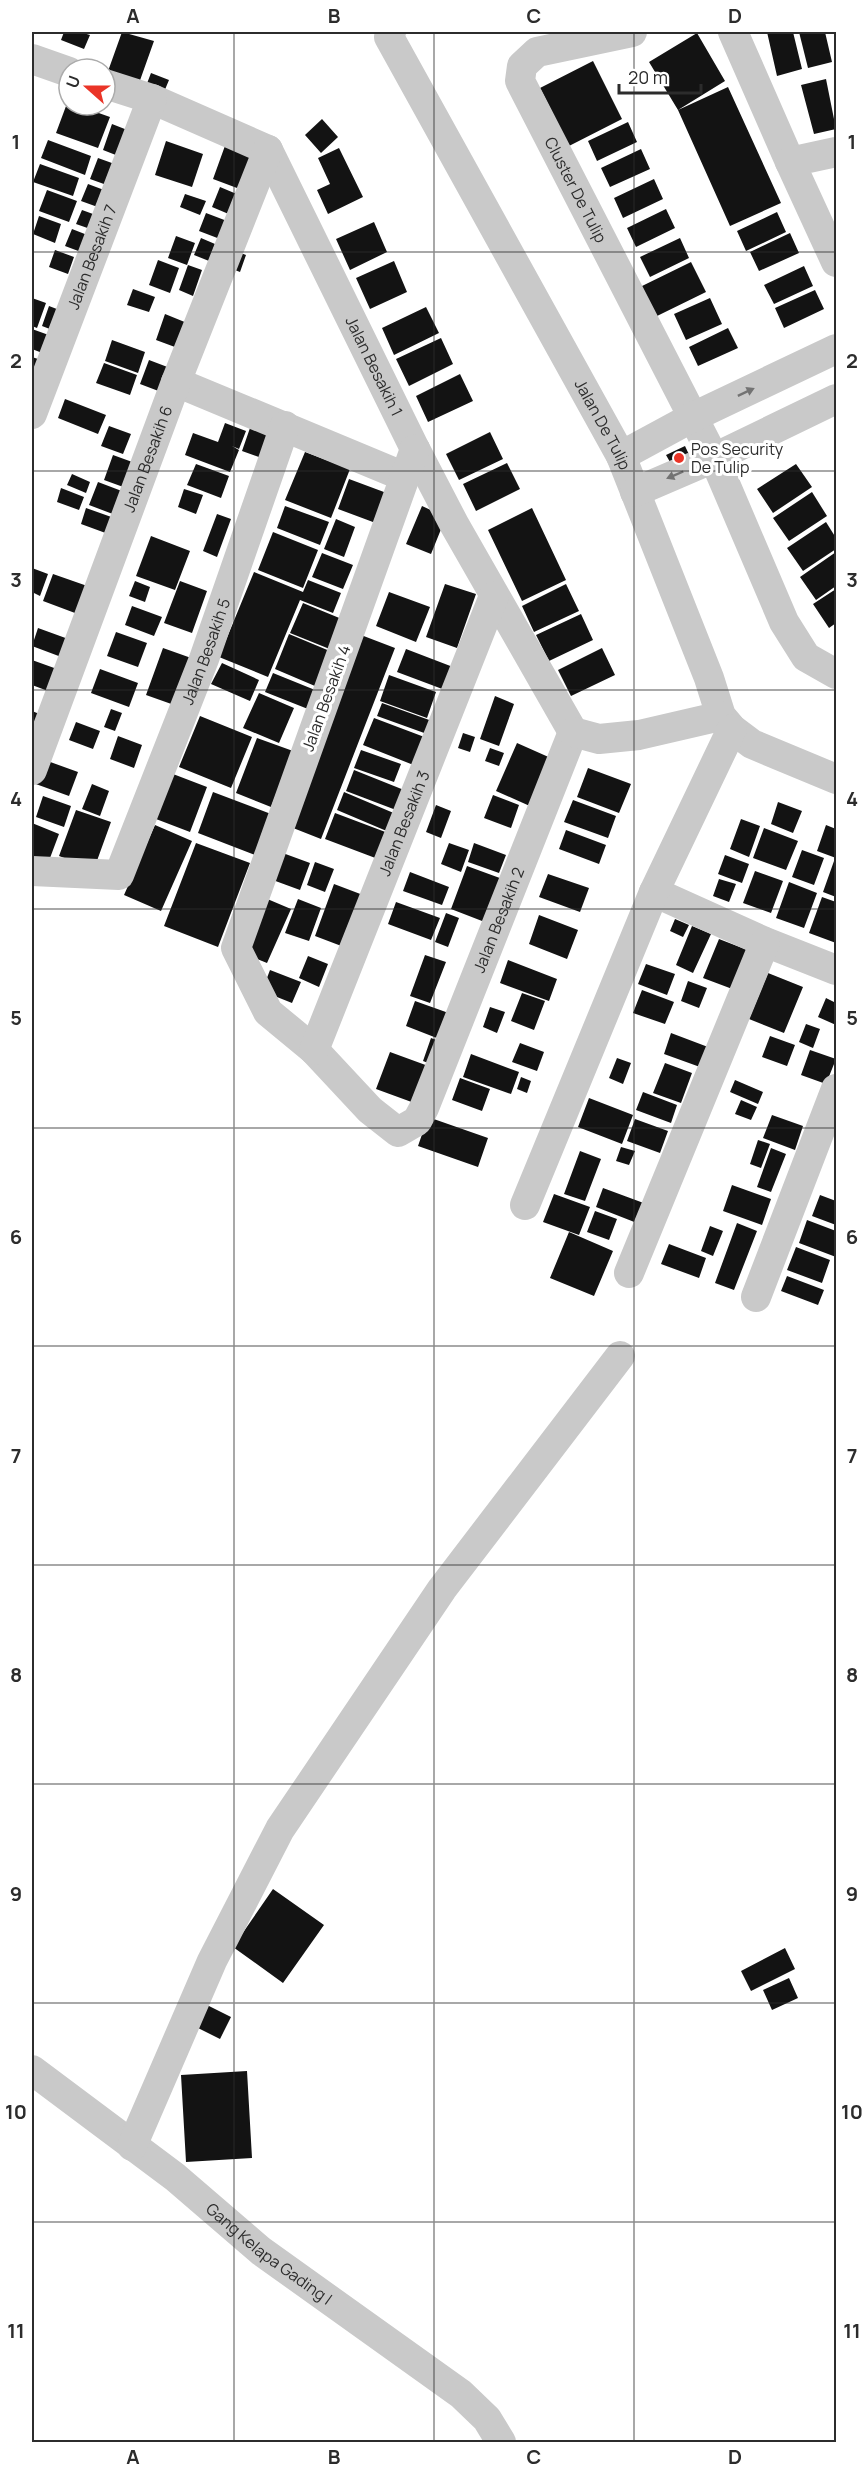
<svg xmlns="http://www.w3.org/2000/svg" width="868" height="2474" font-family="Manrope,sans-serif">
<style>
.building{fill:#131313}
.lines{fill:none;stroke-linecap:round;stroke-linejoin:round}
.street{stroke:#c9c9c9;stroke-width:30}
.oneway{fill:#737373}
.grid{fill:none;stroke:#2c2c2c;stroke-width:1.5;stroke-opacity:0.55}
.poi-dot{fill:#ea3427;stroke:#fff;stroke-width:2}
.labels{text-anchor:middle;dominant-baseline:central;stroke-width:6;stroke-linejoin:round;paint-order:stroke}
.street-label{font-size:16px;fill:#2c2c2c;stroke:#fff}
.poi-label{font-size:16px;fill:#2c2c2c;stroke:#fff;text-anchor:start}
.neatline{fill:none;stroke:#2c2c2c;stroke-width:2}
.grid-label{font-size:20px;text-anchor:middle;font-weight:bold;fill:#2c2c2c}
</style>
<rect width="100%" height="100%" fill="#fff"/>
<path class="building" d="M64 32H80L90 35 84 49 61 40Z
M122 32 154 41 138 86 107 74Z
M767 32H793L802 69 777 76Z
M799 32H825L832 62 808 68Z
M697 33 725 81 678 110 649 62Z
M593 61 622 119 569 146 540 88Z
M151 73 169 80 164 92 146 86Z
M826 79 836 129 814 134 801 85Z
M728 87 781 203 730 226 678 110Z
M69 98V105H76L110 117 98 148 56 133Z
M322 119 338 137 321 153 305 135Z
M628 122 637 142 597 161 588 141Z
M112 124 135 133 126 159 103 150Z
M48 140 91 156 85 175 41 158Z
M166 141 203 154 192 187 155 175Z
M226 143 259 154 245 191 213 179Z
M339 148 363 197 328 214 317 190 330 184 318 158Z
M641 149 650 169 610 187 601 168Z
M98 158 123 167 115 188 90 179Z
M40 164 79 178 73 196 33 182Z
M654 179 663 199 623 218 614 198Z
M88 184 112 193 106 210 81 201Z
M220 187 239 195 231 215 212 207Z
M47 190 77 201 69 222 39 211Z
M185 194 206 201 200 215 180 207Z
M666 209 675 228 636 247 627 228Z
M82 210 104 218 99 232 76 224Z
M777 212 786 232 746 251 737 231Z
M206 213 227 221 220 239 199 231Z
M39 216 61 224 55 243 33 234Z
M374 222 387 252 350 270 336 239Z
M72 229 95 238 89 255 65 246Z
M790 233 799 253 759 271 750 252Z
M176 236 195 243 187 265 168 258Z
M201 238 215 244 209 261 194 255Z
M680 238 689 258 650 277 640 257Z
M55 250 74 257 68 274 49 267Z
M233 250 246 255 240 272 227 267Z
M158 260 179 268 170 293 149 285Z
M394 261 407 292 370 309 356 278Z
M691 262 706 292 655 317 640 287Z
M188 265 202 270 193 296 179 290Z
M804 266 813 286 774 304 764 285Z
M133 289 155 297 149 312 127 305Z
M815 290 824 309 784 328 775 308Z
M32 298 46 303 37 328 32 326Z
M710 298 722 324 686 340 674 314Z
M49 306 62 311 55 331 42 326Z
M426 307 439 333 394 355 382 328Z
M165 314 192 325 183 350 156 340Z
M728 328 738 348 698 366 689 347Z
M32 329 57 338 50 356 32 349Z
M441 338 453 364 409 386 396 359Z
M112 340 145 352 138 373 105 361Z
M32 357 41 360 32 385Z
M149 360 178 371 169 395 140 384Z
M104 363 137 375 130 395 96 383Z
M460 374 473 401 428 422 416 396Z
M65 399 106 415 98 434 58 418Z
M225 423 246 431 239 449 232 446 239 450 230 472 185 455 193 433 218 442Z
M109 426 131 434 123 454 101 446Z
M250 428 278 438 270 461 242 451Z
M490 432 503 459 459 480 446 454Z
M685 446 692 461 674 469 666 455Z
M305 452 350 469 331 518 285 500Z
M113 455 135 463 126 488 104 480Z
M507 463 520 489 476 511 463 484Z
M196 464 229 476 221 498 187 485Z
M796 464 812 487 773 513 757 489Z
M72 474 90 482 86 493 67 485Z
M349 479 392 495 381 525 338 509Z
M98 482 127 493 118 516 89 505Z
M61 488 84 497 79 510 57 502Z
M184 489 203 495 196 514 178 507Z
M812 492 827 516 789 541 773 518Z
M285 506 329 522 320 545 277 528Z
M422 506 446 517 431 554 406 544Z
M86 508 117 519 111 535 81 524Z
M532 508 566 580 522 601 488 530Z
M217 514 231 519 217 557 203 551Z
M336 519 355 527 344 557 324 549Z
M826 522 836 538V549L803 571 787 548Z
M273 532 318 550 303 588 258 570Z
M151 536 190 551 175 590 136 576Z
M836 552V586L816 600 800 577Z
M322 553 353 565 343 589 312 577Z
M32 568 48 574 40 596 32 592Z
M254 572 303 592 308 580 341 593 333 613 300 600 268 677 219 657Z
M53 574 93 588 83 616 43 601Z
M135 581 150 587 145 602 129 596Z
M180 581 207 591 192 633 164 623Z
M445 584 476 594 457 648 426 637Z
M566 584 579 611 534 632 522 606Z
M836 589V623L829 628 813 604Z
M389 592 430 607 416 642 376 626Z
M303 603 349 622 337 652 290 633Z
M132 606 162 617 154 636 125 625Z
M581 614 593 640 549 661 536 635Z
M38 628 71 640 64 658 32 646Z
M116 632 147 643 138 667 107 656Z
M289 634 337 654 322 689 275 669Z
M361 635 395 648 321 839 288 826Z
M163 648 194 659 177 706 146 695Z
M602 648 615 675 571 696 558 670Z
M406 649 453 667 445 690 397 672Z
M32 660 57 669 48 691 32 685Z
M222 663 259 680 250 701 211 684Z
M100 669 138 683 129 707 91 693Z
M273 673 320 692 313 711 265 692Z
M389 675 436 692 427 718 380 701Z
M259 693 294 708 279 743 243 728Z
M495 696 514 704 499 746 480 739Z
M382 703 432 721 427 734 377 716Z
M111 709 122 713 115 731 104 727Z
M32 711 42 715 32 741Z
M200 716 252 737 231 788 179 767Z
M374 718 427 738 416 766 363 745Z
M76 722 100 731 93 749 69 740Z
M463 733 475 737 470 752 458 748Z
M118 736 142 745 134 768 110 759Z
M257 738 293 751 271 807 236 793Z
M517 743 553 759 532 807 496 791Z
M490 748 504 753 499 766 485 761Z
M361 750 401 764 394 782 354 768Z
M42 759 78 772 69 796 33 783Z
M588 768 631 784 619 813 577 797Z
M354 770 404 790 396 810 346 791Z
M173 774 207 787 190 832 156 819Z
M92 784 109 791 100 816 82 809Z
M213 792 271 814 255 855 198 833Z
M344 792 396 814 389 832 337 810Z
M493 795 519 805 511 828 484 818Z
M43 796 71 806 64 827 36 817Z
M573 800 616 816 608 838 564 822Z
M778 802 802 811 793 833 771 824Z
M436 805 451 811 441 838 426 832Z
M76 810 111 822 94 869 59 856Z
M335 813 388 833 378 859 325 839Z
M741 819 760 826 749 857 730 849Z
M32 823 59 834 47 866 32 860Z
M155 825 192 841 161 911 124 895Z
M826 825 836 829V858L817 851Z
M764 828 798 841 786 870 753 858Z
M566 830 606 845 599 864 559 849Z
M196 843 250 863 218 947 164 926Z
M449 843 469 850 461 872 441 864Z
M474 843 506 855 499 873 468 862Z
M802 850 824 858 814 885 792 877Z
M280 852 310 863 300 890 270 879Z
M725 855 749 864 742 883 718 874Z
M834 861 836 862V897L823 892Z
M315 862 334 869 325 892 307 885Z
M467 866 511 882 495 926 451 909Z
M755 871 783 881 771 913 743 903Z
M410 872 449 887 442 905 403 891Z
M548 874 589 888 580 912 539 897Z
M719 879 736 884 729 902 713 896Z
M789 882 817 893 804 928 776 918Z
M334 884 363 895 344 947 315 936Z
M822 897 836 902V943L809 933Z
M265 898 291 909 267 963 242 953Z
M298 899 321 908 309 941 285 933Z
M396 902 440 918 431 940 388 924Z
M446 913 459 918 448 947 435 942Z
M539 915 578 930 567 959 529 944Z
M675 919 689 925 683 937 670 931Z
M692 926 711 934 693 973 676 965Z
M719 939 750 951 735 990 703 978Z
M425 955 446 962 430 1003 410 996Z
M308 956 328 964 319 987 299 978Z
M508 960 557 979 549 1001 500 983Z
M646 964 675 974 667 995 638 984Z
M270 970 301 982 292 1003 262 991Z
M768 973 803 987 784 1033 749 1019Z
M688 981 707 988 699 1008 681 1001Z
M642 990 674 1002 665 1024 633 1013Z
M522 993 545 1001 534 1030 511 1021Z
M826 998 836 1003V1025L818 1017Z
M415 1001 457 1016 447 1042 406 1026Z
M490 1007 505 1012 497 1033 483 1027Z
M806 1024 820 1029 813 1048 799 1042Z
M671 1033 708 1047 700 1067 664 1054Z
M770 1036 795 1045 787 1066 762 1057Z
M431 1038 447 1044 438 1067 423 1061Z
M520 1043 544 1052 537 1071 512 1062Z
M810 1050 836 1059 826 1084 801 1075Z
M390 1052 431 1067 417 1104 376 1089Z
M471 1054 519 1072 511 1094 463 1077Z
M617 1058 631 1063 623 1084 609 1078Z
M665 1063 692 1073 681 1103 653 1093Z
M521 1077 531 1081 527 1093 517 1089Z
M460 1078 490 1089 482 1111 452 1100Z
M735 1080 763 1092 758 1104 730 1092Z
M643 1092 677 1105 671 1123 636 1110Z
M589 1098 633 1115 622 1144 578 1127Z
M741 1100 757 1107 751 1120 735 1114Z
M772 1115 803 1126 795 1150 763 1138Z
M428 1117 488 1138 478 1167 418 1146Z
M635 1119 668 1131 660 1153 627 1141Z
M758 1140 770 1144 761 1168 750 1164Z
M621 1147 635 1151 629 1165 616 1161Z
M771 1148 786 1154 771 1192 757 1187Z
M580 1151 601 1159 585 1201 564 1194Z
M732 1185 771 1199 762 1225 723 1211Z
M603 1188 649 1205 642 1225 596 1207Z
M554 1194 590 1207 579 1235 543 1222Z
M820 1195 836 1201V1225L812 1216Z
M595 1211 617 1219 609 1240 587 1232Z
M807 1220 836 1231V1257L799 1243Z
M737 1223 757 1231 734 1290 715 1283Z
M710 1226 723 1231 713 1256 701 1251Z
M569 1232 613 1251 594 1296 550 1278Z
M669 1244 706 1258 699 1278 661 1264Z
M796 1247 830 1260 822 1283 787 1270Z
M787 1276 824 1290 818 1305 781 1291Z
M273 1889 324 1925 283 1983 233 1947Z
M785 1948 795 1969 751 1991 741 1971Z
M789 1978 798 1998 772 2010 763 1990Z
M203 2003 231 2017 220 2039 192 2025Z
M247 2071 252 2158 186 2162 181 2075Z"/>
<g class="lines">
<g class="street">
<path id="s1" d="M391 32 389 37 621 456 709 678 721 716 732 729 752 744 836 779"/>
<path id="s2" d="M632 32 537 52 522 66 520 81 714 458 784 622 806 657 836 674"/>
<path d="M733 32 790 162"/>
<path d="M32 59 69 72"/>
<path id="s3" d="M105 84 152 99 268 150 415 449 454 524 573 732"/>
<path d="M836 152 790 162 836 262"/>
<path d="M176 382 405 477"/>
<path id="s4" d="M32 414 152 99"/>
<path id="s5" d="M415 449 236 948 268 1012 314 1050 370 1110 398 1132 417 1121 424 1108 573 732"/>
<path d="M621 456 693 417 836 349"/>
<path d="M635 492 714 458 836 399"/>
<path d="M573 732 599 739 639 735 721 716"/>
<path id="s6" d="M32 770 176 382 268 150"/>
<path id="s7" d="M32 871 119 875 204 659 285 426"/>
<path d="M654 892 765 942 836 970"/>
<path id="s8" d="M314 1050 494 596"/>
<path d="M525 1205 654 892 732 729"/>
<path d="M629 1273 765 942"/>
<path d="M756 1297 836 1089"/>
<path id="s9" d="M32 2070 175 2177 261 2251 461 2394 487 2419 501 2442"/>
<path d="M132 2146 212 1961 280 1829 442 1589 620 1356"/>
</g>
</g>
<defs><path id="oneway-solid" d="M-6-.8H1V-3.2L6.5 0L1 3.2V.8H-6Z" transform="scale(1.5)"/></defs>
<g class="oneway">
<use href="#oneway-solid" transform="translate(746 392) rotate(-25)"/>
<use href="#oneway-solid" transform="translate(675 475) rotate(157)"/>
</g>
<path class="grid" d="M234 32V2442M434 32V2442M634 32V2442M32 252H836M32 471H836M32 690H836M32 909H836M32 1128H836M32 1346H836M32 1565H836M32 1784H836M32 2003H836M32 2222H836"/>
<circle class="poi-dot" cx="679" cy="458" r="6"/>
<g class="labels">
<g class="street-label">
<text stroke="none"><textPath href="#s2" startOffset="255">Cluster De Tulip</textPath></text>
<text stroke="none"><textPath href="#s4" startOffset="168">Jalan Besakih 7</textPath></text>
<text stroke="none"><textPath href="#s3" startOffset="417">Jalan Besakih 1</textPath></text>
<text stroke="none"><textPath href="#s1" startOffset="448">Jalan De Tulip</textPath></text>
<text stroke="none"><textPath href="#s6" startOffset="332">Jalan Besakih 6</textPath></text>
<text stroke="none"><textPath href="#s7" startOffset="327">Jalan Besakih 5</textPath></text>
<text transform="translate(326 698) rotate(-70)">Jalan Besakih 4</text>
<text stroke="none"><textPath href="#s8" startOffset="244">Jalan Besakih 3</textPath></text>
<text stroke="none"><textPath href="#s5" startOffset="1018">Jalan Besakih 2</textPath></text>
<text stroke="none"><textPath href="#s9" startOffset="300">Gang Kelapa Gading I</textPath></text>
</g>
<g class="poi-label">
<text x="691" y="449">Pos Security<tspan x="691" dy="18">De Tulip</tspan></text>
</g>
</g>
<rect width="868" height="2474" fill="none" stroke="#ffffff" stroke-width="66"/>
<g transform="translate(87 87) rotate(291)"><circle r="28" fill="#ffffff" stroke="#ababab" stroke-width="1.5"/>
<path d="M0-4.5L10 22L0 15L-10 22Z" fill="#ea3427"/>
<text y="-9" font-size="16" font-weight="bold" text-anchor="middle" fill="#2c2c2c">U</text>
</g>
<path d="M619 84v9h82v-9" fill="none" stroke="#2c2c2c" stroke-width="3"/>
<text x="628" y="84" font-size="18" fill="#2c2c2c" stroke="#ffffff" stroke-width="4.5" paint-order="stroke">20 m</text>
<rect x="33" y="33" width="802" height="2408" class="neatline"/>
<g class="grid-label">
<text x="133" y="23">A</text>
<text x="334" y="23">B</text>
<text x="534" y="23">C</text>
<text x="735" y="23">D</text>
<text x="16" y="149">1</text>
<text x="852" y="149">1</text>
<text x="16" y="368">2</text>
<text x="852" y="368">2</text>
<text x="16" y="587">3</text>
<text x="852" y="587">3</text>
<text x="16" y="806">4</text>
<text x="852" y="806">4</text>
<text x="16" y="1025">5</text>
<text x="852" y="1025">5</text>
<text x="16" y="1244">6</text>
<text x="852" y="1244">6</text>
<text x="16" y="1463">7</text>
<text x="852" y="1463">7</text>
<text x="16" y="1682">8</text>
<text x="852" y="1682">8</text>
<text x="16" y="1901">9</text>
<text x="852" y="1901">9</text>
<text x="16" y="2119">10</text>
<text x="852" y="2119">10</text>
<text x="16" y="2338">11</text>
<text x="852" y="2338">11</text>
<text x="133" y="2464">A</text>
<text x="334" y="2464">B</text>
<text x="534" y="2464">C</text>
<text x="735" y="2464">D</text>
</g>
</svg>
